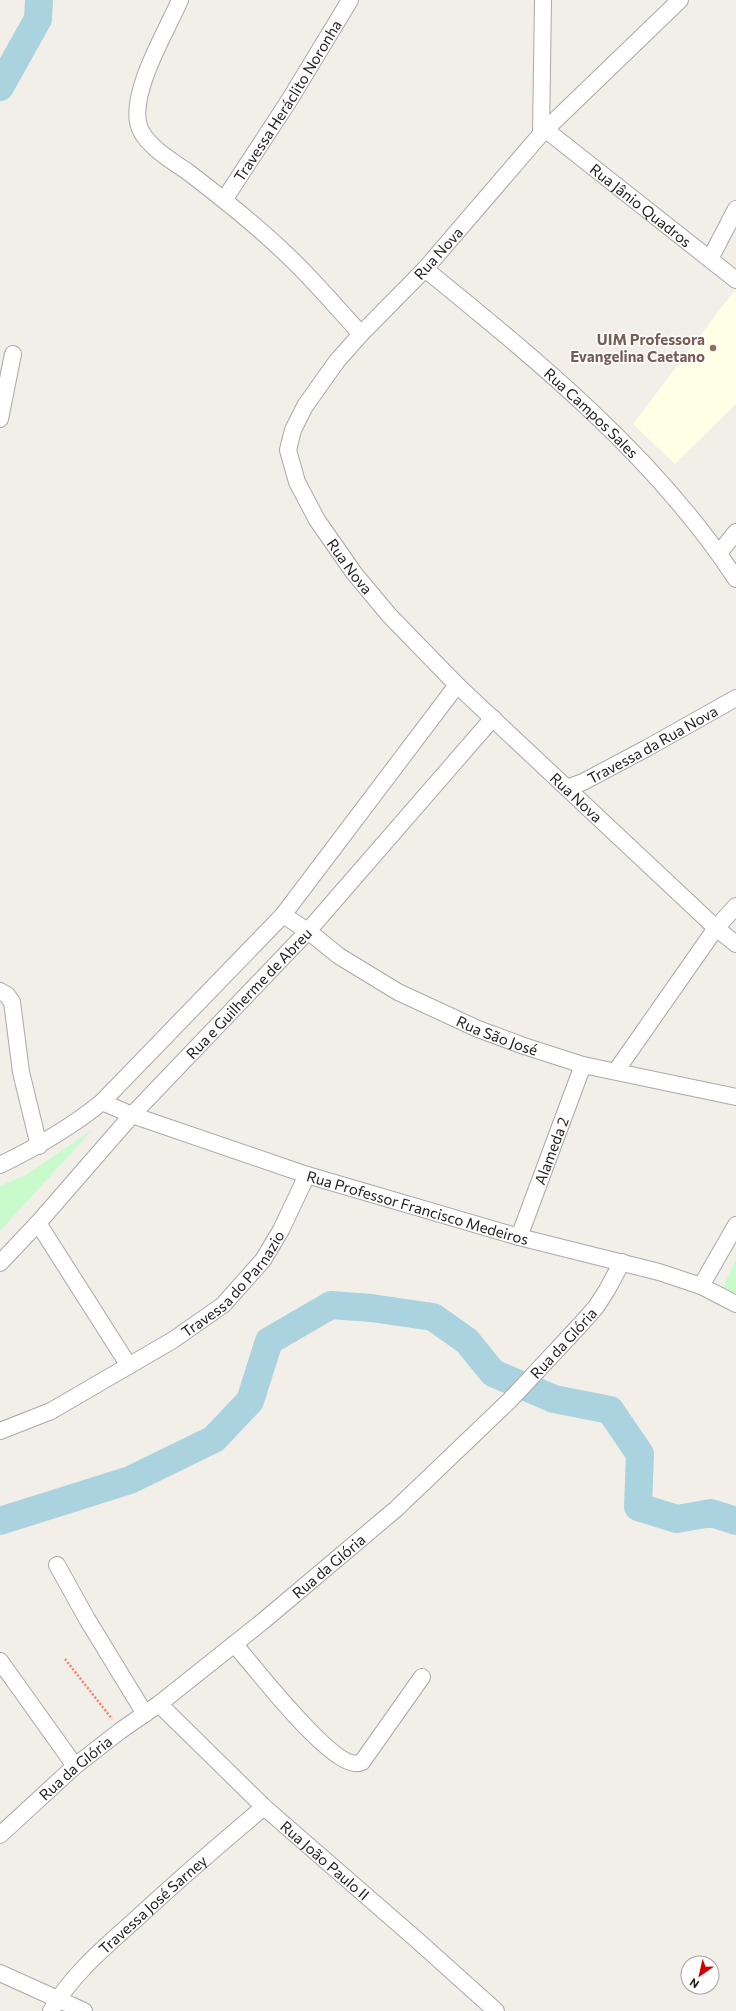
<svg xmlns="http://www.w3.org/2000/svg" width="736" height="2011" font-family="Commissioner,sans-serif">
<style>
.education{fill:#ffffe5}
.park{fill:#c8facc}
.lines{fill:none;stroke-linecap:round;stroke-linejoin:round}
.river{stroke:#aad3df;stroke-width:28}
.minor-casing{stroke:#a9a9a9;stroke-width:18}
.path{stroke:#fa8072;stroke-width:2.5;stroke-dasharray:2 2;stroke-linecap:butt}
.minor{stroke:#fff;stroke-width:16}
.education-dot{fill:#8d6e63;stroke:#fff;stroke-width:1.5}
.labels{text-anchor:middle;dominant-baseline:central;stroke-width:3;stroke-linejoin:round;paint-order:stroke}
.street-label{font-size:15px;fill:#222;stroke:#fff}
.education-label{font-size:15px;font-weight:bold;fill:#785e54;stroke:#fff;text-anchor:end}
</style>
<rect width="100%" height="100%" fill="#f2efe9"/>
<path class="education" d="M734 291 736 293V404L675 464 633 424Z"/>
<path class="park" d="M93 1129 0 1231V1186L26 1175Z
M736 1259V1296L723 1288Z"/>
<g class="lines">
<path class="river" d="M0 87 38 19 39 0
M0 1521 130 1480 214 1439 250 1401 269 1341 331 1305 371 1308 433 1317 467 1341 493 1373 554 1399 610 1410 640 1454 638 1507 677 1519 711 1513 736 1521"/>
<defs>
<g id="minor">
<path d="M180 0C166 32 132 88 138 122 141 143 172 161 188 172 222 198 255 224 286 254 313 279 336 307 361 334"/>
<path id="s1" d="M680 0 541 134 425 269 361 334 337 361 305 406 293 430 288 450 297 482 317 520 354 573 389 615 457 685 716 928 736 944"/>
<path id="s2" d="M546 130 736 280"/>
<path d="M541 134 543 0"/>
<path id="s3" d="M224 200 290 99 350 0"/>
<path d="M710 259 736 209"/>
<path id="s4" d="M425 269C538 361 655 456 736 579"/>
<path d="M0 419 13 354"/>
<path d="M719 553 736 532"/>
<path id="s5" d="M567 788 583 782 647 748 736 698"/>
<path id="s6" d="M283 915 308 931 339 956 398 992 478 1029 524 1046 583 1065 736 1097"/>
<path d="M0 991 7 995 12 1002 21 1072 39 1146"/>
<path d="M616 1071 716 928 736 906"/>
<path id="s7" d="M102 1102 132 1115 307 1175 519 1237 659 1272 701 1286 736 1304"/>
<path d="M0 1165C37 1147 70 1128 102 1102L283 915 457 685"/>
<path d="M38 1223 129 1366"/>
<path id="s8" d="M519 1237 583 1065"/>
<path id="s9" d="M0 1263 38 1223 132 1115 308 931 493 718"/>
<path d="M701 1286 736 1225"/>
<path id="s10" d="M0 1431 51 1411 173 1340 223 1305 263 1260 281 1230 307 1175"/>
<path d="M57 1565 87 1619 145 1714"/>
<path d="M234 1644C252 1663 336 1776 362 1762L422 1677"/>
<path d="M0 1661 75 1766"/>
<path id="s11" d="M159 1704 264 1807 417 1940 496 2011"/>
<path id="s12" d="M0 1835 75 1766 120 1731 159 1704 262 1622 396 1509 510 1400 581 1324 596 1307 607 1290 622 1262"/>
<path d="M0 1973 84 2011"/>
<path id="s13" d="M51 2011C71 1975 105 1947 135 1920 177 1881 220 1844 264 1807"/>
</g>
</defs>
<use href="#minor" class="minor-casing"/>
<path class="path" d="M65 1659 112 1719"/>
<use href="#minor" class="minor"/>
</g>
<circle class="education-dot" cx="713" cy="348" r="4"/>
<g class="labels">
<g class="street-label">
<text stroke="none"><textPath href="#s3" startOffset="118">Travessa Heráclito Noronha</textPath></text>
<text stroke="none"><textPath href="#s2" startOffset="121">Rua Jânio Quadros</textPath></text>
<text transform="translate(438 253) rotate(-48)">Rua Nova</text>
<text stroke="none"><textPath href="#s4" startOffset="220">Rua Campos Sales</textPath></text>
<text stroke="none"><textPath href="#s1" startOffset="734">Rua Nova</textPath></text>
<text stroke="none"><textPath href="#s5" startOffset="96">Travessa da Rua Nova</textPath></text>
<text stroke="none"><textPath href="#s1" startOffset="1058">Rua Nova</textPath></text>
<text stroke="none"><textPath href="#s9" startOffset="367">Rua e Guilherme de Abreu</textPath></text>
<text stroke="none"><textPath href="#s6" startOffset="247">Rua São José</textPath></text>
<text stroke="none"><textPath href="#s8" startOffset="92">Alameda 2</textPath></text>
<text stroke="none"><textPath href="#s7" startOffset="333">Rua Professor Francisco Medeiros</textPath></text>
<text stroke="none"><textPath href="#s10" startOffset="279">Travessa do Parnazio</textPath></text>
<text stroke="none"><textPath href="#s12" startOffset="749">Rua da Glória</textPath></text>
<text stroke="none"><textPath href="#s12" startOffset="425">Rua da Glória</textPath></text>
<text stroke="none"><textPath href="#s12" startOffset="101">Rua da Glória</textPath></text>
<text stroke="none"><textPath href="#s11" startOffset="228">Rua João Paulo II</textPath></text>
<text stroke="none"><textPath href="#s13" startOffset="148">Travessa José Sarney</textPath></text>
</g>
<g class="education-label">
<text x="705" y="339">UIM Professora<tspan x="705" dy="17">Evangelina Caetano</tspan></text>
</g>
</g>
<g transform="translate(700 1975) rotate(214)"><circle r="19" fill="#ffffff" stroke="#a7a7a7"/>
<path d="M0-3L7 15L0 10L-7 15Z" fill="#d40000"/>
<text y="-6" font-size="11" font-weight="bold" text-anchor="middle" fill="#222222">N</text>
</g>
</svg>
